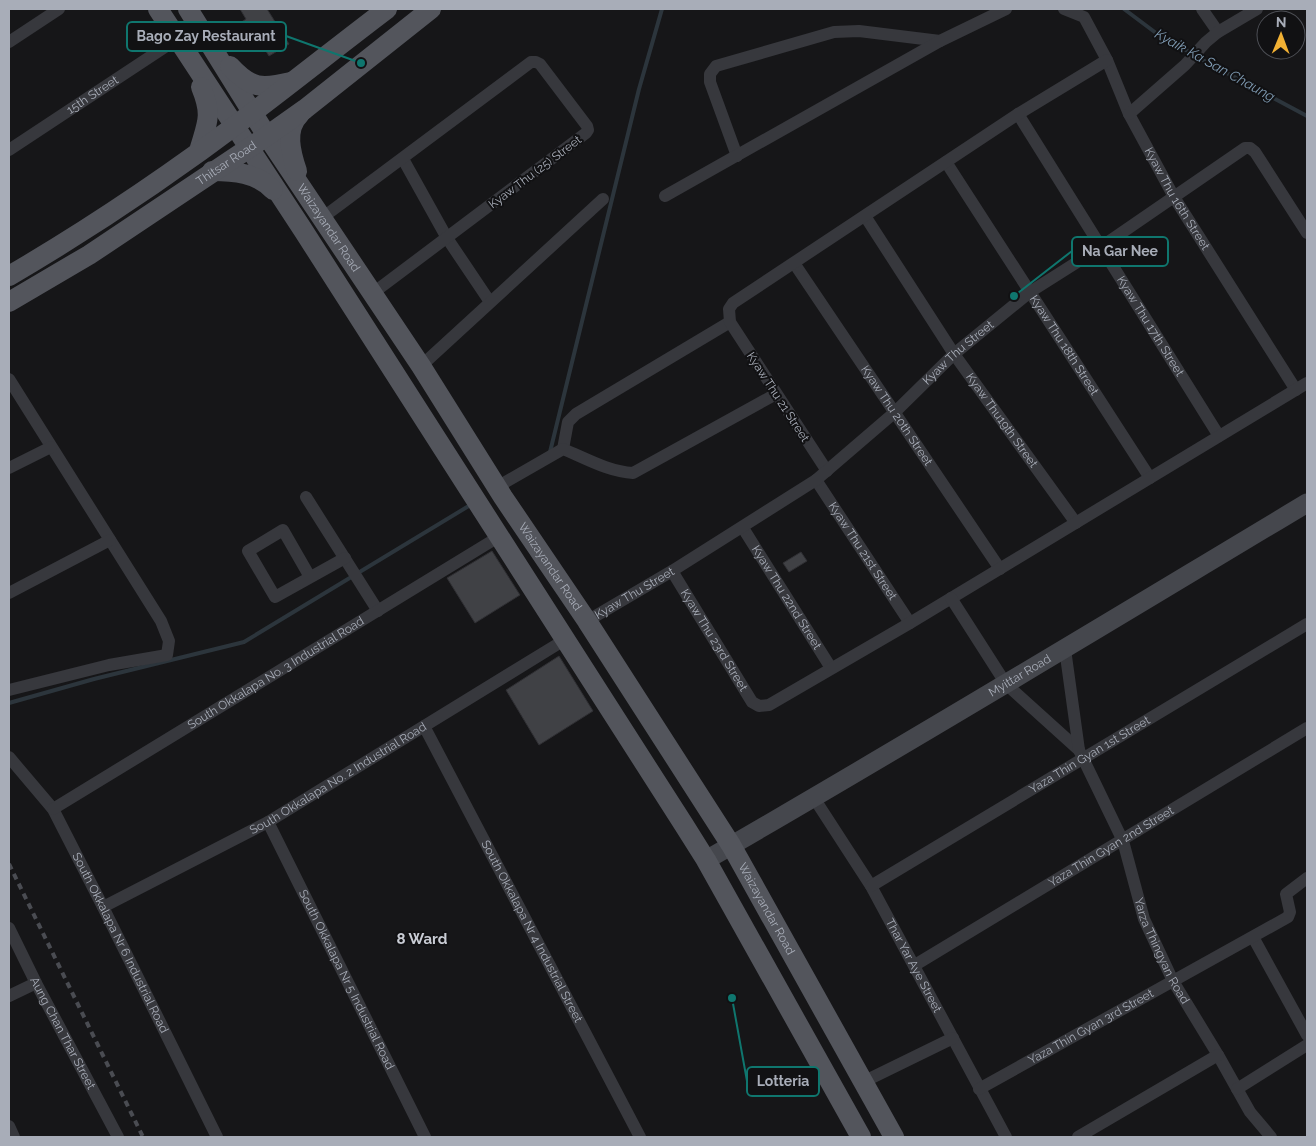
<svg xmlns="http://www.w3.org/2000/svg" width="1316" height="1146" font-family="Raleway,sans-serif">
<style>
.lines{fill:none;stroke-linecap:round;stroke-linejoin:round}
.stream{stroke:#2c353c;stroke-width:4}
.building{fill:#404145;stroke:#303034}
.minor{stroke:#37383d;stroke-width:12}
.secondary{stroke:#45474d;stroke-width:19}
.primary{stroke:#53555c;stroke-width:20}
.rail{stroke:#4a4c52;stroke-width:4;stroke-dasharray:6 5;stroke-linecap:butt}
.labels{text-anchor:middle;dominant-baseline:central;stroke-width:4;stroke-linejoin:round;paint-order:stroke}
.street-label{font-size:12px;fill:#a8adb8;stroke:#111113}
.water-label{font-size:14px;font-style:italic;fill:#7f9bb3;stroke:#111113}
.quarter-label{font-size:15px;font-weight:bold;fill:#c9ccd4;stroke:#111113}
.leader{fill:none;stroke:#0f766e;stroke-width:2}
.callout-dot{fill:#0f766e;stroke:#111113;stroke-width:2}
.callout{fill:#111113;stroke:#0f766e;stroke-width:2}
.callout-label{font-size:14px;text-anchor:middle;font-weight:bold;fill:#a8adb8}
</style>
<rect width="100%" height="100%" fill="#161618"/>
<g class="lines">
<path class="stream" d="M1124 9 1156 33 1191 53
M1197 57 1307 116
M550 452 639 89 662 9
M9 703 94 679 244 642 472 504"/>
</g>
<path class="building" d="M240 9H267L289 44 269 56 253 30 244 35 237 25 246 19Z
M492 551 520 595 475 623 447 578Z
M801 552 807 561 789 572 783 563Z
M559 656 593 711 539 745 506 690Z"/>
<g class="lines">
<g class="minor">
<path id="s1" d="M1064 9 1084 17 1107 60 1129 114 1174 197 1296 390"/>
<path d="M1202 9 1218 32"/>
<path d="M9 42 59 9"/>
<path id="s2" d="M1018 114 1219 436"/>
<path d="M1129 114 1185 65 1206 42 1218 32 1257 9"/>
<path id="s3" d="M9 150 177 39"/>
<path d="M737 156 710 82V74L716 66 834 32 859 31 940 41"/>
<path d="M403 159 447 238 490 302"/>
<path id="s4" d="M946 162 1150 478"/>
<path d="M665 196 940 41 1006 9"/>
<path id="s5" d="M865 216 954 354 1076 523"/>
<path d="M322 218 531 62H536L540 64 587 126 588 130 586 133 373 293"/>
<path id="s6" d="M794 263 1000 569"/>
<path d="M421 366 603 199"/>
<path d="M9 379 161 621 169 641 167 655 109 665 9 690"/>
<path d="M563 449 568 422 576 414 730 322"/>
<path d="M9 468 51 447"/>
<path d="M827 471 730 322 729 309 733 303 1018 114 1107 60"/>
<path id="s7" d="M816 480 910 623"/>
<path d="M497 487 563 449C585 458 609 472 633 473L776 394"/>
<path d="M306 497 378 611"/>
<path id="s8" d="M743 528 831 668"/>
<path id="s9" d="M672 571 752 702 759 706 769 705 910 623 1307 383"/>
<path d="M310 577 283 530 248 551 275 597 345 558"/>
<path d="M9 593 110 540"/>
<path d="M951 598 1006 684 1079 750"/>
<path id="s10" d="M587 621 672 571 816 480 894 413 954 354 1030 292 1101 247 1245 148H1250L1255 152 1307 233"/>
<path id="s11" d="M1065 649 1079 750 1123 841 1144 919 1173 981 1218 1055 1250 1112 1271 1137"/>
<path id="s12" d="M424 726 640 1137"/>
<path id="s13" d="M9 757 53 809 103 907 217 1137"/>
<path id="s14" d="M814 798 871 886 1006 1137"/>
<path id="s15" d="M53 809 500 536"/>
<path id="s16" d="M268 822 425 1137"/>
<path id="s17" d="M871 886 1307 624"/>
<path id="s18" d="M103 907 268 822 566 639"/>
<path id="s19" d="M9 928 36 983 118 1137"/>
<path d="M1253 937 1307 1035"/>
<path id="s20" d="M915 965 1307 728"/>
<path d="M9 996 36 983"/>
<path d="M863 1082 953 1038"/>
<path id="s21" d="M979 1089 1288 917 1290 912 1286 894 1307 878"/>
<path d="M1237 1089 1307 1045"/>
<path d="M9 1126 14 1137"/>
<path d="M1078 1137 1218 1055"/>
</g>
<path class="secondary" id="s22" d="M706 860C908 744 1107 623 1307 503"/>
<g class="primary">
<path d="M158 9 303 230 684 825 706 860 861 1137"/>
<path id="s23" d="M188 9 267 136 421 366 503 497 587 621 731 845 894 1137"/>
<path d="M230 66C251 89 262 89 291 82"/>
<path d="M199 151C207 123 213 116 201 87"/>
<path d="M212 171C233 171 258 173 273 190"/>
<path d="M297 171C291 153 284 129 300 114"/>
<path d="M9 276C93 227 174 172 252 113 297 79 342 43 387 9"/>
<path id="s24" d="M9 302 89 255 267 136 305 109 431 9"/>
</g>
<path class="rail" d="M9 864 143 1137"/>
</g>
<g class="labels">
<g class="street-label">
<text stroke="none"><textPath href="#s3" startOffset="100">15th Street</textPath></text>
<text stroke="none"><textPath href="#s24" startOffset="258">Thitsar Road</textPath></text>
<text transform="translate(535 172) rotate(-37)">Kyaw Thu (25) Street</text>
<text stroke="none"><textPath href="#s1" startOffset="226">Kyaw Thu 16th Street</textPath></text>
<text stroke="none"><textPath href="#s23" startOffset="260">Waizayandar Road</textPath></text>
<text stroke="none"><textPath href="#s2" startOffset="250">Kyaw Thu 17th Street</textPath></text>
<text stroke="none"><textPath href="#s4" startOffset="218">Kyaw Thu 18th Street</textPath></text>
<text stroke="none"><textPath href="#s10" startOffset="460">Kyaw Thu Street</textPath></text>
<text transform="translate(778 397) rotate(57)">Kyaw Thu 21 Street</text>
<text stroke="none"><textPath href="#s6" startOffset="184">Kyaw Thu 20th Street</textPath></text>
<text stroke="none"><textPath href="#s5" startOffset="246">Kyaw Thu19th Street</textPath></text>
<text stroke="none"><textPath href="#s7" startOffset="85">Kyaw Thu 21st Street</textPath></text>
<text stroke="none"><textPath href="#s23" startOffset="665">Waizayandar Road</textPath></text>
<text stroke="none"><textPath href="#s10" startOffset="55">Kyaw Thu Street</textPath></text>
<text stroke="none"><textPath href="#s8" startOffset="82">Kyaw Thu 22nd Street</textPath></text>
<text stroke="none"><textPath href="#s9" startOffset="81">Kyaw Thu 23rd Street</textPath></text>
<text stroke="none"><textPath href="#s15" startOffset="261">South Okkalapa No. 3 Industrial Road</textPath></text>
<text stroke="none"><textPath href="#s22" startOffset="364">Myittar Road</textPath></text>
<text stroke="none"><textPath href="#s17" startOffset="255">Yaza Thin Gyan 1st Street</textPath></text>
<text stroke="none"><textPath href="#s18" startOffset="268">South Okkalapa No. 2 Industrial Road</textPath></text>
<text stroke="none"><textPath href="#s20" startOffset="229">Yaza Thin Gyan 2nd Street</textPath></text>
<text stroke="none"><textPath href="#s23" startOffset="1070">Waizayandar Road</textPath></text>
<text stroke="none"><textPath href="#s12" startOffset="232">South Okkalapa Nr 4 Industrial Street</textPath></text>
<text stroke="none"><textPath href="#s13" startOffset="218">South Okkalapa Nr 6 Industrial Road</textPath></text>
<text stroke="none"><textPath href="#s11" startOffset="320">Yarza Thingyan Road</textPath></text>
<text stroke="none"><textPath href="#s14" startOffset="195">Thar Yar Aye Street</textPath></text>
<text stroke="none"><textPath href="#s16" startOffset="176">South Okkalapa Nr 5 Industrial Road</textPath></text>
<text stroke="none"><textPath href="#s21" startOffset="128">Yaza Thin Gyan 3rd Street</textPath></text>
<text stroke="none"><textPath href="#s19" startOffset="118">Aung Chan Thar Street</textPath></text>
</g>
<g class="water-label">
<text transform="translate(1215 65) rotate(29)">Kyaik Ka San Chaung</text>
</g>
<g class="quarter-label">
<text x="422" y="939">8 Ward</text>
</g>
</g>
<path class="leader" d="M361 63L286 36M1014 296L1072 251M732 998L747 1081"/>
<g class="callout-dot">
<circle cx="361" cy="63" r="5"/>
<circle cx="1014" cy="296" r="5"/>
<circle cx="732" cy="998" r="5"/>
</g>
<g class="callout">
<rect x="127" y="22" width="159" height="29" rx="5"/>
<rect x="1072" y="237" width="96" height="29" rx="5"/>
<rect x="747" y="1067" width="72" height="29" rx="5"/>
</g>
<g class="callout-label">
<text x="206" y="41">Bago Zay Restaurant</text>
<text x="1120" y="256">Na Gar Nee</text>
<text x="783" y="1086">Lotteria</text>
</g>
<rect width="1316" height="1146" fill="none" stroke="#a8adb8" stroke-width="20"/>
<g transform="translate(1281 35) rotate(1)"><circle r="24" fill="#111113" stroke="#4d4f55"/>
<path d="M0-4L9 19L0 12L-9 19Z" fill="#f2b134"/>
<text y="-8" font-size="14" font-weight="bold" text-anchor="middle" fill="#a8adb8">N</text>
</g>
</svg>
